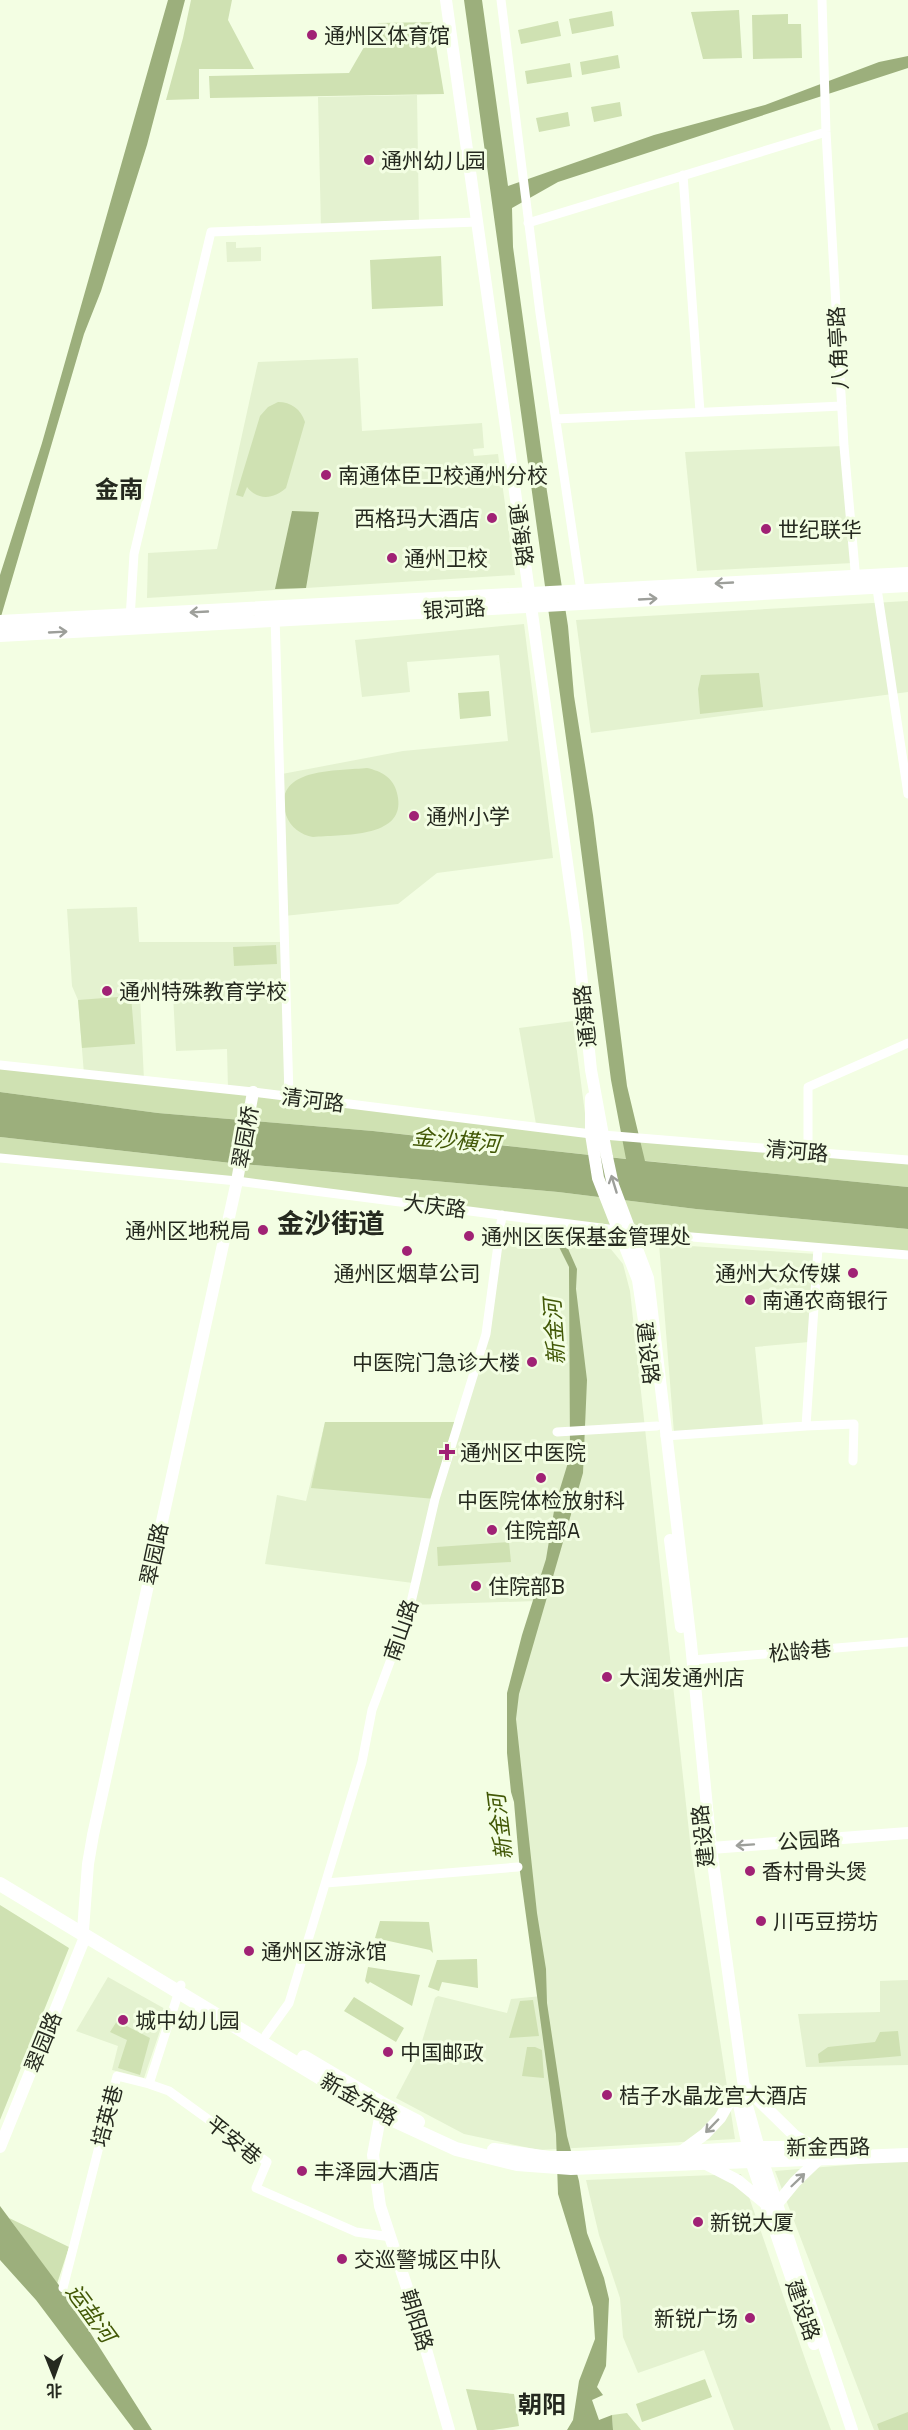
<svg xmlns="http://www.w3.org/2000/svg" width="908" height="2430" font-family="'Space Grotesk','Noto Sans SC',sans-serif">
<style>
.built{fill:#e4f2d0}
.green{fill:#cfe1b2}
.water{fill:#9caf7c}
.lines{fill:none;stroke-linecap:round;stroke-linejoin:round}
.minor{stroke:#fff;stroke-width:9}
.tertiary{stroke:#fff;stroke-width:12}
.secondary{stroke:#fff;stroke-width:14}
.oneway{stroke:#9d9f9a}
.poi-dot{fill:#a02275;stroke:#f3fee3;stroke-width:2}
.labels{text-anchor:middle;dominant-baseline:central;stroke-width:6;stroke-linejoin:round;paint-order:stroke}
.poi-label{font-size:21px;fill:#25291f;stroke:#f3fee3;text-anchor:start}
.street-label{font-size:21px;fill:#25291f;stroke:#f3fee3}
.water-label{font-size:22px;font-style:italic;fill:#425806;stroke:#f3fee3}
.quarter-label{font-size:24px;font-weight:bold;fill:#25291f;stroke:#f3fee3}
.district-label{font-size:27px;font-weight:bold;fill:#25291f;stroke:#f3fee3}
</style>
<rect width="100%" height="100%" fill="#f3fee3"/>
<path class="built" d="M417 95 419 224 321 229 318 97Z
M226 242H236V248L261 247V261L227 262Z
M358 358 362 431 482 423 484 448 473 449 474 456 498 454 515 575 147 598 148 553 217 549 258 362Z
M844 446 853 563 697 571 685 452Z
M908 601V692L591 733 576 620Z
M524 624 553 858 437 873 398 904 284 916 282 774 403 751 508 741 499 655 407 662 410 692 362 697 355 640Z
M137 907 139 942H285L289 1096 228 1089 227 1049 176 1051 173 994 140 996 144 1080 84 1074 78 1000 72 986 67 909Z
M573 1021 587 1129 536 1124 519 1028Z
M501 1223 582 1233 610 1248 623 1264 630 1291 691 1850 735 2139 539 2150 464 2134 396 2098 417 2058 435 1998 438 1996 507 2013 511 1999 542 1996 510 1716 538 1601 409 1605 413 1583 265 1564 277 1495 306 1501 325 1422H459L486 1334Z
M659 1244 816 1254 809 1342 755 1347 763 1426 674 1433Z
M108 1977 167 2010 144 2078 112 2070 118 2046 76 2031Z
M908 1980V2065L806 2067 798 2014 880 2012V1981Z
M908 2160V2430H874L775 2171Z
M741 2174 811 2376 831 2430H734L704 2350 638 2373 623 2337 620 2298 599 2235 586 2180Z"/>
<path class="green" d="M191 0H232L228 20 254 69H199V99L166 100 183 38Z
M739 10 742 58 703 59 691 12Z
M612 11 614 26 572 34 569 19Z
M788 14V24H801L802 58 753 59 752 15Z
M558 21 561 36 521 44 518 30Z
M432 22 444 94 210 98 209 76 349 73 378 23Z
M618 55 620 68 582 75 580 62Z
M570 63 572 77 527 84 525 71Z
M620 102 622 116 594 122 591 107Z
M568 112 570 126 539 132 536 118Z
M441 256 443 306 372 309 370 260Z
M278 402C291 402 301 409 305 422L286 488C274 499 258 501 247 487L243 497 236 495 260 416 268 407Z
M759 673 763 707 700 714 698 689 701 675Z
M489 691 491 716 460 719 458 693Z
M367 768C381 771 394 778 397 793 409 839 342 834 313 837 301 835 290 827 286 815 271 767 338 771 367 768Z
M276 945 277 964 234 966 233 947Z
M131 996 135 1044 82 1048 78 1000Z
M0 1065 591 1134 908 1160V1187L627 1159 373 1131 158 1113 0 1092Z
M0 1137 231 1163 558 1192 696 1209 908 1229V1255L632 1232 0 1156Z
M325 1422H459L435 1499 311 1488Z
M509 1542 511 1562 438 1566 437 1547Z
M0 1905 69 1948 0 2120Z
M380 1921 429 1922 433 1953 430 1950 375 1938Z
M477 1959 478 1988 442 1982 439 1991 428 1987 437 1960Z
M368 1967 420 1975 412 2006 370 1982 368 1984 365 1981Z
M354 1997 404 2028 396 2042 344 2011Z
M533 2000 539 2036 509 2038 520 2001Z
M117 2021 150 2038 140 2075 118 2068 127 2040 110 2032Z
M898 2031 901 2056 819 2063 818 2054 828 2047 875 2042 880 2032Z
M527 2047H535L542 2050 544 2078 522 2076Z
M9 2218 69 2247 57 2284Z
M705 2379 712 2397 642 2422 636 2404Z
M466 2389 514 2394 519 2426 493 2430H477Z
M908 2412V2430H879L877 2424Z
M627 2413 641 2430H613L612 2415Z"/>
<path class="water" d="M168 0H185L147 145 101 291 84 334 0 620V575L42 443Z
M464 0H482L508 186 654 135 765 105 879 62 908 56V68L558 182 512 208 513 247 546 485 568 626 574 696 593 815 627 1086 645 1161 908 1187V1229L696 1209 558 1192 231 1163 0 1137V1092L158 1113 373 1131 626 1159 611 1080 574 796Z
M292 511 319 512 306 588 275 589Z
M548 1225 558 1226 577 1269 576 1289 587 1380 583 1473 519 1694 516 1719 537 1913 546 1969 547 2003 567 2136 579 2181 587 2233 604 2278 609 2299 606 2366 597 2387 603 2395 592 2400 599 2420 612 2415 613 2430H567L573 2420 579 2381 595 2339 593 2307 558 2194 556 2134 520 1872 514 1802 511 1792 507 1753V1693L522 1635 546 1559 555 1505 570 1456 569 1267Z
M0 2206 67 2296 152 2430H134L36 2300 0 2260Z"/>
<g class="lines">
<path class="minor" d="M501 0 540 313 581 591
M822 0 826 132 844 446 856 581
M683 175 700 412
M528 223 826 132
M556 419 842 406
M876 582 908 794
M275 616 289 1096
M130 619 134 554 211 232 477 222
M0 1065 253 1092 591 1134 908 1160
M808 1152V1087L908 1043
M0 1158 237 1181 632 1232 908 1255
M806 1426 854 1424 853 1461
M557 1432 657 1426
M665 1436 806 1426 818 1248
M693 1660 908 1642
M326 1883 518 1867
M266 2035 289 2003 362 1762 372 1710 409 1611 435 1499 486 1334 502 1215
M149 2084 169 2091 267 2162 256 2188 356 2232 391 2237
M63 2288 117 2076 149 2084 181 1985"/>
<path class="tertiary" d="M446 0 577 934 591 1070 607 1157 613 1185 648 1278 691 1644 711 1848 746 2102 762 2159 852 2430
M591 1098V1134L598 1178 638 1280 645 1327
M670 1540 681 1627
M711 1848 908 1833
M744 2086 795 2136 816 2148
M738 2100 751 2161 814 2344
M382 2107 373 2155 380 2206 417 2318 449 2430
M0 2147 85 1937 83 1930 88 1864 93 1835 237 1181 253 1092
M678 2154 705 2134 720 2118 736 2090
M704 2163 737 2180 765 2203
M777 2204 795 2182 820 2158"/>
<path class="secondary" d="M0 622 908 574
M0 635 908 585
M0 1884 380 2114 456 2149 517 2164 571 2168 908 2155
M304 2057 383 2104 418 2122
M494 2150 549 2158H579L759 2148H855"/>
</g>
<defs><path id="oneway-shaft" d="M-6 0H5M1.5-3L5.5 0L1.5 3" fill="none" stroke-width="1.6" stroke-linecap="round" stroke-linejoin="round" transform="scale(1.5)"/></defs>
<g class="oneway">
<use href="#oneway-shaft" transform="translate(724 583) rotate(177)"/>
<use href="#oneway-shaft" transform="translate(648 599) rotate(-3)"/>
<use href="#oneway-shaft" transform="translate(199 612) rotate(177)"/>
<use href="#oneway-shaft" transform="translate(58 632) rotate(-3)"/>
<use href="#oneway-shaft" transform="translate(614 1184) rotate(-107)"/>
<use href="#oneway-shaft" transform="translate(745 1845) rotate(176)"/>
<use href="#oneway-shaft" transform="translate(712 2126) rotate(134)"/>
<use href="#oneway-shaft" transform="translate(798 2180) rotate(-44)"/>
</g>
<g class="poi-dot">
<circle cx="312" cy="35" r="6"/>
<circle cx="369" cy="160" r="6"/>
<circle cx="326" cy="475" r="6"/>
<circle cx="492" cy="518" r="6"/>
<circle cx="766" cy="529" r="6"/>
<circle cx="392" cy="558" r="6"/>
<circle cx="414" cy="816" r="6"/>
<circle cx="107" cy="991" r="6"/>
<circle cx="263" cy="1230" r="6"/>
<circle cx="469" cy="1236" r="6"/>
<circle cx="407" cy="1251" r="6"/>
<circle cx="853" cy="1273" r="6"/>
<circle cx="750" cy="1300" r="6"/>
<circle cx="532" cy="1362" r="6"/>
<path d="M444 1443h6v6h6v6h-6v6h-6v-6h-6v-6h6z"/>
<circle cx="541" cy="1478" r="6"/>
<circle cx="492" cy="1530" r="6"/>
<circle cx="476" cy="1586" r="6"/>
<circle cx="607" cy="1677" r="6"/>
<circle cx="750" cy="1871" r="6"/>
<circle cx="761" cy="1921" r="6"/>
<circle cx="249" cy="1951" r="6"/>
<circle cx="123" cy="2020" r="6"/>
<circle cx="388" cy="2052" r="6"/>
<circle cx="607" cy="2095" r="6"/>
<circle cx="302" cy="2171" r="6"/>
<circle cx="698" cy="2222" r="6"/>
<circle cx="342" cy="2259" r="6"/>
<circle cx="750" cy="2318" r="6"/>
</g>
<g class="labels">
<g class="poi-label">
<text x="324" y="35">通州区体育馆</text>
<text x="381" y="160">通州幼儿园</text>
<text x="338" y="475">南通体臣卫校通州分校</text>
<text x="480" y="518" text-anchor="end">西格玛大酒店</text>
<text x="778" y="529">世纪联华</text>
<text x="404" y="558">通州卫校</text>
<text x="426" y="816">通州小学</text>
<text x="119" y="991">通州特殊教育学校</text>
<text x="251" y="1230" text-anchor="end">通州区地税局</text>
<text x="481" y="1236">通州区医保基金管理处</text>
<text x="407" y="1273" text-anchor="middle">通州区烟草公司</text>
<text x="841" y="1273" text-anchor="end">通州大众传媒</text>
<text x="762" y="1300">南通农商银行</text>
<text x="520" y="1362" text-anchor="end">中医院门急诊大楼</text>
<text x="460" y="1452">通州区中医院</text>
<text x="541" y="1500" text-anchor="middle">中医院体检放射科</text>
<text x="504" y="1530">住院部A</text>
<text x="488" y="1586">住院部B</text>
<text x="619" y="1677">大润发通州店</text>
<text x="762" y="1871">香村骨头煲</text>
<text x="773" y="1921">川丐豆捞坊</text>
<text x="261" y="1951">通州区游泳馆</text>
<text x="135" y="2020">城中幼儿园</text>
<text x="400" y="2052">中国邮政</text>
<text x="619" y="2095">桔子水晶龙宫大酒店</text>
<text x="314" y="2171">丰泽园大酒店</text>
<text x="710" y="2222">新锐大厦</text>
<text x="354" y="2259">交巡警城区中队</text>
<text x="738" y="2318" text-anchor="end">新锐广场</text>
</g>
<g class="street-label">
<text transform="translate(838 348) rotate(-93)">八角亭路</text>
<text transform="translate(521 535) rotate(82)">通海路</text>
<text transform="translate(454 609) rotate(-3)">银河路</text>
<text transform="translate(585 1016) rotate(-96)">通海路</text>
<text transform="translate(313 1100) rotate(7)">清河路</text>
<text transform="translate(245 1137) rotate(-80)">翠园桥</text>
<text transform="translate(797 1151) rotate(5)">清河路</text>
<text transform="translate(435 1206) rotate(7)">大庆路</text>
<text transform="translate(648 1353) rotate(83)">建设路</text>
<text transform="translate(154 1554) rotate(-78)">翠园路</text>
<text transform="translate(401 1630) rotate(-71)">南山路</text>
<text transform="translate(800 1651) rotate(-5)">松龄巷</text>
<text transform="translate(703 1836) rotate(-96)">建设路</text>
<text transform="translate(809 1840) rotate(-4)">公园路</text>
<text transform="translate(43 2042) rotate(-68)">翠园路</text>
<text transform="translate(359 2099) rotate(29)">新金东路</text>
<text transform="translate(107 2116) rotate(-75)">培英巷</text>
<text transform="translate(234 2140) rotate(39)">平安巷</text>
<text transform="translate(828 2147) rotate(-1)">新金西路</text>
<text transform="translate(803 2310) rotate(71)">建设路</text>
<text transform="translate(417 2320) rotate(73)">朝阳路</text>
</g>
<g class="water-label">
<text transform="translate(456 1140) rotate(5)">金沙横河</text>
<text transform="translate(554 1332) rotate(-94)">新金河</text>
<text transform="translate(500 1827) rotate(-97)">新金河</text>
<text transform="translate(91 2313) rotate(54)">运盐河</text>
</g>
<g class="quarter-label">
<text x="119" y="489">金南</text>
<text x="542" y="2404">朝阳</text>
</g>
<g class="district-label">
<text x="331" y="1223">金沙街道</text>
</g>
</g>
<g transform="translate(54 2376) rotate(179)" stroke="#f3fee3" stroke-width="4.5" paint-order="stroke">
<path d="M0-4.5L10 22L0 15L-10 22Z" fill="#25291f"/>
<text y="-9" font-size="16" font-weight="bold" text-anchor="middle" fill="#25291f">北</text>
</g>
</svg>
